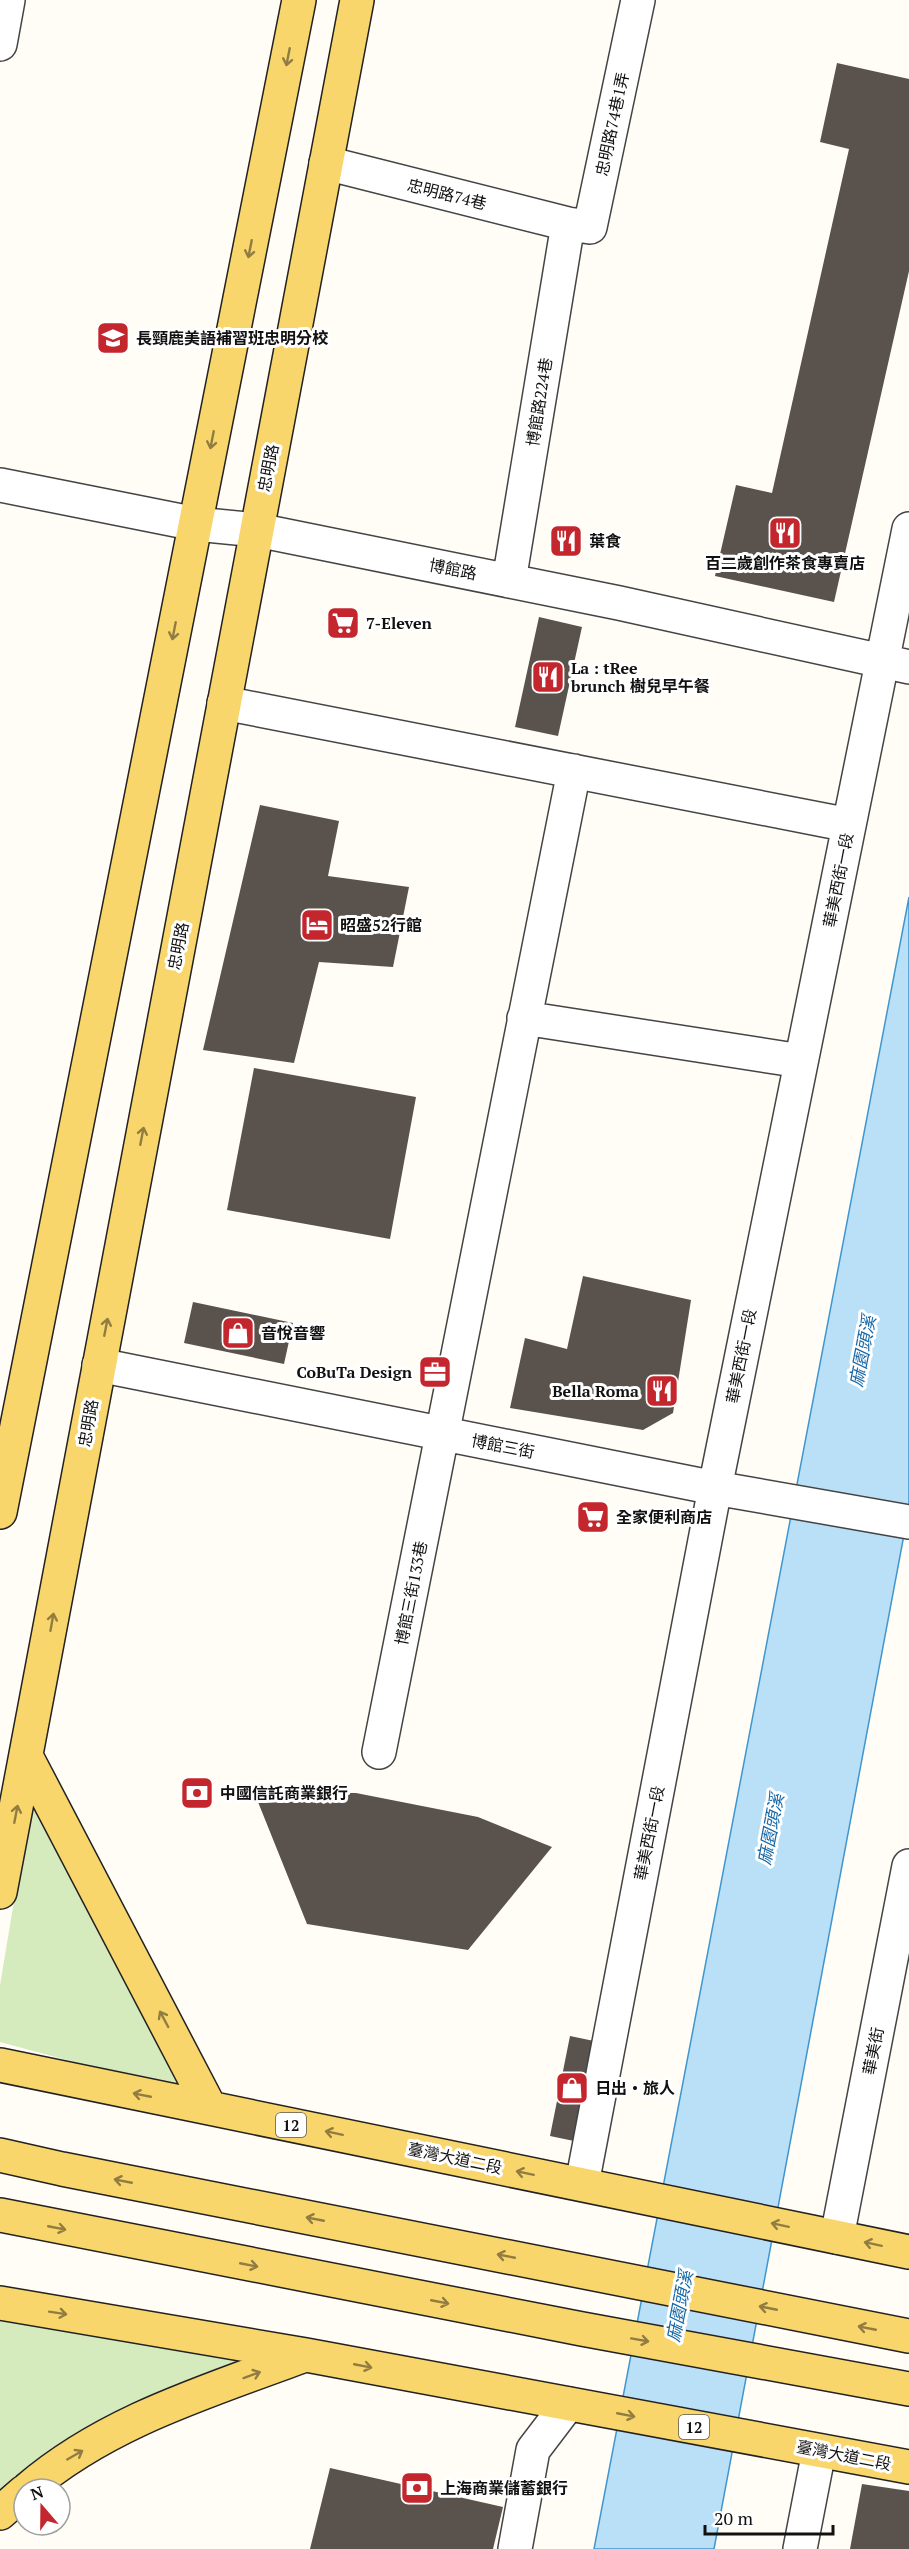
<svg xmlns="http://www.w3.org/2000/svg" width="909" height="2549" font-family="'PT Serif','Noto Sans TC',serif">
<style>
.green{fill:#d5ebbd}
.water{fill:#b9e0f7;stroke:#3f96cf;stroke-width:1.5}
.building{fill:#5a524d}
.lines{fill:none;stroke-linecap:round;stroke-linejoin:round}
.minor-casing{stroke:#444;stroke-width:36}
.major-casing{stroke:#222;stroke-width:36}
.minor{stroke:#fff;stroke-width:33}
.major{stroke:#f9d66b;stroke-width:33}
.oneway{stroke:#917d42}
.labels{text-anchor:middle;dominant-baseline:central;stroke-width:6;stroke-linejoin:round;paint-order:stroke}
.shield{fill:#fff;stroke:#585858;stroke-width:1.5}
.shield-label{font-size:15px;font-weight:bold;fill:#111}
.street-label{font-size:16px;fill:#111;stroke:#fff}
.poi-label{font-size:16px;font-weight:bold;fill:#111;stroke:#fff;text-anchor:start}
.water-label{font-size:18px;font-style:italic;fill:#1768a6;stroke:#fff}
</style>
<rect width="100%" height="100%" fill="#fffdf5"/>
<path class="green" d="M31 1799 189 2093 0 2042V1985Z
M0 2317 259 2358 125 2406 0 2495Z"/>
<path class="water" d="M909 897V1508L714 2549H594Z"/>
<path class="building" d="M837 63 909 79V271L834 602 715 576 736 485 772 493 849 149 820 142Z
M539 617 582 627 558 736 515 727Z
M260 805 339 821 328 876 409 887 393 967 319 962 294 1063 203 1050Z
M254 1068 416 1097 390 1239 227 1210Z
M583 1276 691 1300 673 1413 643 1430 510 1408 525 1338 567 1349Z
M193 1302 293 1323 284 1364 184 1343Z
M254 1792 356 1793 478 1817 552 1847 468 1950 307 1924Z
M570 2036 594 2041 574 2141 550 2136Z
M330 2468 503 2507 493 2549H310Z
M862 2484 909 2491V2549H850Z"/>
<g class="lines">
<defs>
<path id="minor" d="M0 44 8 0
M326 163 568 224 590 227 638 0
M0 485 196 524 257 530 619 603 909 667
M509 581 568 224
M224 703 849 825
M524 1018 801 1061
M99 1365 715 1488 909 1522
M379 1752 574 771
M582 2184 715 1488 909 529
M837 2237 909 1866
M515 2549 533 2450 568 2404
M800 2549 819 2451"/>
<path id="major" d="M0 1512 299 0
M27 1758 210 2108
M0 1892 357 0
M0 2065 909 2252
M0 2155 62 2169 909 2336
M0 2215 582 2329 909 2389
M0 2303 306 2355 909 2467
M28 2489C107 2421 209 2391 305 2355
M0 2513 24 2492"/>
</defs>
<use href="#minor" class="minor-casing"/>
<use href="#major" class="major-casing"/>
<use href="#minor" class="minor"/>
<use href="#major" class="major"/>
</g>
<defs><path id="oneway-shaft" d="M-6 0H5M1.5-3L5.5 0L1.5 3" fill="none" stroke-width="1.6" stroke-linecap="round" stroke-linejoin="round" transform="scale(1.5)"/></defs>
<g class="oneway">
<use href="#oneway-shaft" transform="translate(288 57) rotate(101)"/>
<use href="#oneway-shaft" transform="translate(250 249) rotate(101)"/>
<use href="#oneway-shaft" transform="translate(212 440) rotate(101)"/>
<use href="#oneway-shaft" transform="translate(174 631) rotate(101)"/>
<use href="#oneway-shaft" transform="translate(142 1136) rotate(-79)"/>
<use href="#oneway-shaft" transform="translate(106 1327) rotate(-79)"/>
<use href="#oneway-shaft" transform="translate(52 1622) rotate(-80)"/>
<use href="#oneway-shaft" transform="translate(16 1814) rotate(-79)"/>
<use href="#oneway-shaft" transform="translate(164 2019) rotate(-118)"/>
<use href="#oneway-shaft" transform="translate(142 2095) rotate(-169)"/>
<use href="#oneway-shaft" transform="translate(334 2133) rotate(-168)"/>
<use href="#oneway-shaft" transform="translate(525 2173) rotate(-168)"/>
<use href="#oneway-shaft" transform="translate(123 2181) rotate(-169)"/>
<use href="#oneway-shaft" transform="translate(315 2219) rotate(-169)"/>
<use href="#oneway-shaft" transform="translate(780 2225) rotate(-168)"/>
<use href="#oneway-shaft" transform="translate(57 2228) rotate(11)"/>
<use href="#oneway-shaft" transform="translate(873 2244) rotate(-168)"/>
<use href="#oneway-shaft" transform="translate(506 2256) rotate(-169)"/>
<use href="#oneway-shaft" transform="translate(249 2265) rotate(11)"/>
<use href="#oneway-shaft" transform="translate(440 2302) rotate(11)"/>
<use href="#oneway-shaft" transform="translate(768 2308) rotate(-169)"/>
<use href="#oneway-shaft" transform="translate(58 2313) rotate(9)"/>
<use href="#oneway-shaft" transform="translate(867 2328) rotate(-169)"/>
<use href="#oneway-shaft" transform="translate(640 2340) rotate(10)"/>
<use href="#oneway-shaft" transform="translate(363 2366) rotate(11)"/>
<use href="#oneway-shaft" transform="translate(252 2375) rotate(-20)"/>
<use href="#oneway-shaft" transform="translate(626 2415) rotate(11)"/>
<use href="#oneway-shaft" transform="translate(75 2455) rotate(-30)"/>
</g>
<defs>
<symbol id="university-square" viewBox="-11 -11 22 22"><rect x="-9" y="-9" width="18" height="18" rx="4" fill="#c4262e" stroke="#fff"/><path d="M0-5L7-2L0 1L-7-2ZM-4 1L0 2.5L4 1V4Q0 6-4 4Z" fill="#fff"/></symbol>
<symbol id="restaurant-square" viewBox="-11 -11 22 22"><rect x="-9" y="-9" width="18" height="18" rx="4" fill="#c4262e" stroke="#fff"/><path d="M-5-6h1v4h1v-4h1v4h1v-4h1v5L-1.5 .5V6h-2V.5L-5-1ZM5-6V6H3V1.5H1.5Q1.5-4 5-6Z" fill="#fff"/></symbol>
<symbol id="supermarket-square" viewBox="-11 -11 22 22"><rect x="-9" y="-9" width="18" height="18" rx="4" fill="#c4262e" stroke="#fff"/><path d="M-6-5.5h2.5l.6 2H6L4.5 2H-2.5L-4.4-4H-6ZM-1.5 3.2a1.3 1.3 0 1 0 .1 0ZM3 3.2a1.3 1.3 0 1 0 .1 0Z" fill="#fff"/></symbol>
<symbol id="hotel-square" viewBox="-11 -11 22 22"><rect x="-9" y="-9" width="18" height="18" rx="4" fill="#c4262e" stroke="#fff"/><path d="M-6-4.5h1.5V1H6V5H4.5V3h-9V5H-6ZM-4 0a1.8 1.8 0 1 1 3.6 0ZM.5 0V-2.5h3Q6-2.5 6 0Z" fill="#fff"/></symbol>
<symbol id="shop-square" viewBox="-11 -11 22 22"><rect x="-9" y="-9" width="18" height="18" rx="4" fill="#c4262e" stroke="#fff"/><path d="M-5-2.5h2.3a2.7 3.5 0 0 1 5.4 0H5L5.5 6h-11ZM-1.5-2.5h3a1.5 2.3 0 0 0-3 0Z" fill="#fff"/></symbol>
<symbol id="office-square" viewBox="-11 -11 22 22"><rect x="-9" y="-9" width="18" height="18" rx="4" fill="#c4262e" stroke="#fff"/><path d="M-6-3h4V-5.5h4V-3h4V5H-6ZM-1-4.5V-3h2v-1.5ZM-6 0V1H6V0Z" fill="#fff"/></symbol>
<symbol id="bank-square" viewBox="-11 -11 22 22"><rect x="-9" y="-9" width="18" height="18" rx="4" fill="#c4262e" stroke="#fff"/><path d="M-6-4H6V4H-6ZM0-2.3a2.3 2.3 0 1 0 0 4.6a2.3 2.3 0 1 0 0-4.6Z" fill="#fff"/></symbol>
</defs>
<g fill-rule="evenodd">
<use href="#university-square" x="94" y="319" width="38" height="38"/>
<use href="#restaurant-square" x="766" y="514" width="38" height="38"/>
<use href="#restaurant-square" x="547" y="522" width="38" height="38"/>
<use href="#supermarket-square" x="324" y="604" width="38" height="38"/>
<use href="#restaurant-square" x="529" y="658" width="38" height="38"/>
<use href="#hotel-square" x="298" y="906" width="38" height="38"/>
<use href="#shop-square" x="219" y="1314" width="38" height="38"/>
<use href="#office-square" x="416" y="1353" width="38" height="38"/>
<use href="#restaurant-square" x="643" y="1372" width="38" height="38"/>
<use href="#supermarket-square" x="574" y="1498" width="38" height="38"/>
<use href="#bank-square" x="178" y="1774" width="38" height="38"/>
<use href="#shop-square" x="553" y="2069" width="38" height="38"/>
<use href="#bank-square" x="398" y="2469" width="38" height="38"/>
</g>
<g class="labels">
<g class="shield">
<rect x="276" y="2113" width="30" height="24" rx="4.5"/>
<rect x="679" y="2415" width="30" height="24" rx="4.5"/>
</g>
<g class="shield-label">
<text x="291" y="2125">12</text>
<text x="694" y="2427">12</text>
</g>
<g class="street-label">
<text transform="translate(612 124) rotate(-78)">忠明路74巷1弄</text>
<text transform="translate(447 194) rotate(14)">忠明路74巷</text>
<text transform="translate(539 402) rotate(-81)">博館路224巷</text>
<text transform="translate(268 468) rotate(-79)">忠明路</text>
<text transform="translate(453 569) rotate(11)">博館路</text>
<text transform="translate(838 880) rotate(-79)">華美西街一段</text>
<text transform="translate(178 946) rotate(-79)">忠明路</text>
<text transform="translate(741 1356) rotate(-79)">華美西街一段</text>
<text transform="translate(88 1423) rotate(-80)">忠明路</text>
<text transform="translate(503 1446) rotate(11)">博館三街</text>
<text transform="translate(411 1593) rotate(-79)">博館三街133巷</text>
<text transform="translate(649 1833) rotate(-79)">華美西街一段</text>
<text transform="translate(873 2051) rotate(-79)">華美街</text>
<text transform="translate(455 2158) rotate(12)">臺灣大道二段</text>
<text transform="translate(844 2455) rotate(11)">臺灣大道二段</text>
</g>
<g class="poi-label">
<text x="136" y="338">長頸鹿美語補習班忠明分校</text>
<text x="589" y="541">葉食</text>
<text x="785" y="563" text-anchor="middle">百二歲創作茶食專賣店</text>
<text x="366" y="623">7-Eleven</text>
<text x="571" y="668">La : tRee<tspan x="571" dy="18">brunch 樹兒早午餐</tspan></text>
<text x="340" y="925">昭盛52行館</text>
<text x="261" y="1333">音悅音響</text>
<text x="412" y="1372" text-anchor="end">CoBuTa Design</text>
<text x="639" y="1391" text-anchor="end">Bella Roma</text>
<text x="616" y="1517">全家便利商店</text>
<text x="220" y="1793">中國信託商業銀行</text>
<text x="595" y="2088">日出‧旅人</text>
<text x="440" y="2488">上海商業儲蓄銀行</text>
</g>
<g class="water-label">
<text transform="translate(862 1351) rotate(-79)">麻園頭溪</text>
<text transform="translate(770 1829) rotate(-79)">麻園頭溪</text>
<text transform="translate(679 2306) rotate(-79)">麻園頭溪</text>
</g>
</g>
<g transform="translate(42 2507) rotate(340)"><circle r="28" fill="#ffffff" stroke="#a0a0a0" stroke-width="1.5"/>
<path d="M0-4.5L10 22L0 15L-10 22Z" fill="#c4262e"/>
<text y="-9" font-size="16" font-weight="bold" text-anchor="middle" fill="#111111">N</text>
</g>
<path d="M705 2525v9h128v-9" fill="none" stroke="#111111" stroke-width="3"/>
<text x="714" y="2525" font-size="18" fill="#111111" stroke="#ffffff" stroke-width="4.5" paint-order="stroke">20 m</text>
</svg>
